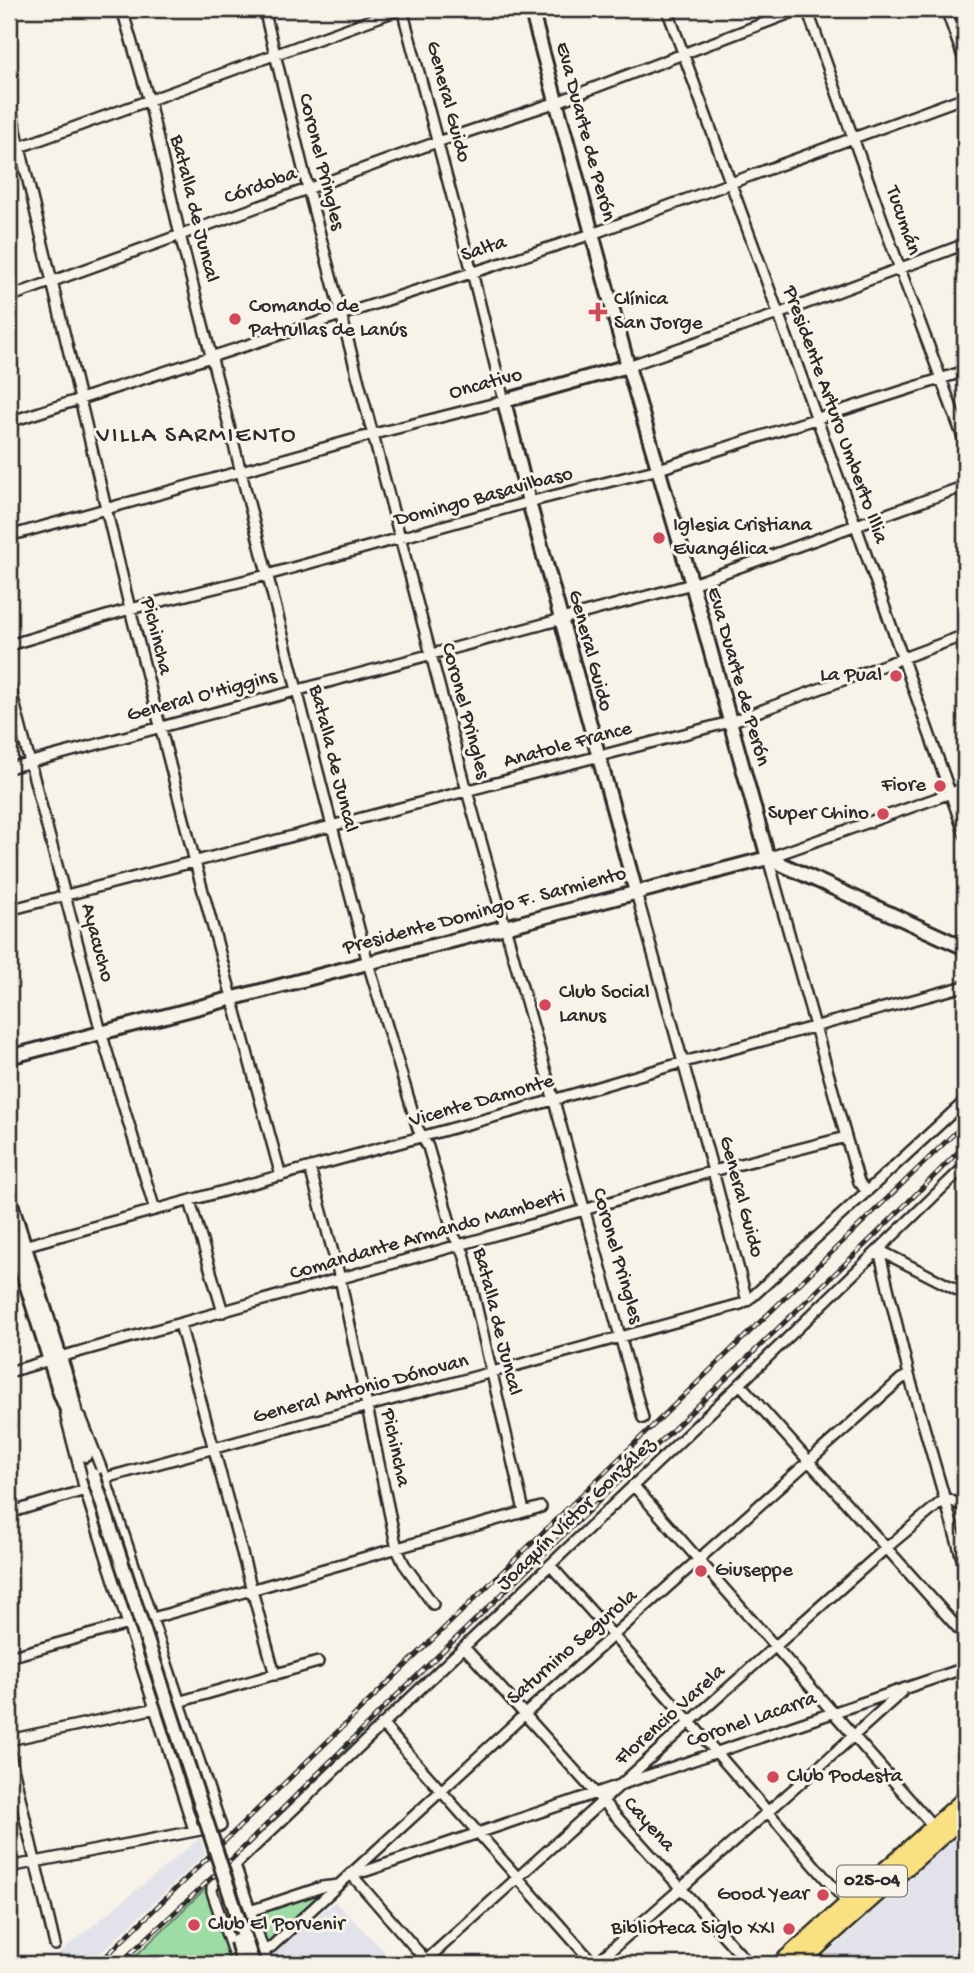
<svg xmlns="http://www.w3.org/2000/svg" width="974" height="1973" font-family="'Gochi Hand',sans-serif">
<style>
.built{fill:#e2e3ea}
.green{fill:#9ddca4;stroke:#648468;stroke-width:2}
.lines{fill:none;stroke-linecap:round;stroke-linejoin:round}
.street-casing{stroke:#2b2b2b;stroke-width:14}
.secondary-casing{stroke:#2b2b2b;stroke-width:18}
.primary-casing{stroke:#2b2b2b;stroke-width:19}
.street{stroke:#f7f3e8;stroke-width:9}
.secondary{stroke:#f7f3e8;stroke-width:12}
.primary{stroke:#f9e181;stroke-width:14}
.rail-casing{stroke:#2b2b2b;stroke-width:5}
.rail{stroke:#f7f3e8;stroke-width:2.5;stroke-dasharray:8;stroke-linecap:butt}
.secondary-bridge-casing{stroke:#2b2b2b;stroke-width:18;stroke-linecap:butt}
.secondary-bridge{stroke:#f7f3e8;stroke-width:12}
.poi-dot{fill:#d1495b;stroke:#f7f3e8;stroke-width:2.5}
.labels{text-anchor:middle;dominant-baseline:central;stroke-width:6;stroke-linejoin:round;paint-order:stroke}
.shield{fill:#f7f3e8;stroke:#686764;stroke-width:2}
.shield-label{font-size:19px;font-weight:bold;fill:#2b2b2b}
.street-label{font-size:21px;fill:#2b2b2b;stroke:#f7f3e8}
.poi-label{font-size:21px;fill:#2b2b2b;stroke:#f7f3e8;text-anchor:start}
.quarter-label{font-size:24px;letter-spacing:2px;fill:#2b2b2b;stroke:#f7f3e8}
</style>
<rect width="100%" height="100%" fill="#f7f3e8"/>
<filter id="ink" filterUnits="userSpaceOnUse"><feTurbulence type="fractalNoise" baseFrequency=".0143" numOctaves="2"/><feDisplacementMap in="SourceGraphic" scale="14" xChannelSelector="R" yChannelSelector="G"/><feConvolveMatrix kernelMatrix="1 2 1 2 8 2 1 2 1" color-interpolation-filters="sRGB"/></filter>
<g filter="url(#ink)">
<path class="built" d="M965 1825V1964H816Z
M200 1838 205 1854 89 1964H46Z
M335 1902 397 1964H278L273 1950Z"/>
<path class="green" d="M208 1886 234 1964H127Z
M320 1893 323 1894 268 1942 264 1940 256 1919 257 1913Z"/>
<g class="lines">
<defs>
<path id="street" d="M122 9 149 101 180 235 332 826 368 963 418 1129 428 1147 454 1236 464 1253 524 1511
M264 9 308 189 467 791 643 1418
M667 9 856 526 965 835
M807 9 900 269 965 443
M946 9 965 63
M9 101 130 609 195 862 281 1176
M9 151 401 9
M9 297 437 142 557 102 801 9
M628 366 778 314 965 244
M9 422 592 234 965 97
M9 536 374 434 504 401 472 272 402 9
M9 645 130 609 267 575 529 502 659 469 965 371
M9 683 101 1032 155 1210
M9 768 692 584 965 486
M636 892 713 1171 747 1301
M9 910 730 722 965 635
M310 1168 340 1278 397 1549 404 1564 433 1604
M867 1192 859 1182 846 1137 768 858 965 788
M190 1201 223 1312
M9 1250 515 1111 684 1062 965 986
M879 1250 909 1375 965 1569
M879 1250 965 1294
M180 1324 275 1675
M60 1357 584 1210 713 1171 846 1137
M9 1372 50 1360
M740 1384 965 1636
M66 1417 85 1490 194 1830
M105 1478 741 1304 753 1296 965 1101
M633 1485 933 1826
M946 1498 965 1507
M9 1513 85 1490
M550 1565 690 1722 847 1903
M153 1618 541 1507
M464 1647 749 1964
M9 1657 128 1624
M178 1702 318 1662
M382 1724 594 1964
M9 1740 161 1707
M9 1751 55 1945
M235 1865 268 1964
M9 1867 221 1826 105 1478 81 1417
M353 1873 366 1871 965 1668
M351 1874 429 1964
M250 1911 322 1887 339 1885
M264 1951 271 1947 525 1714 901 1379 909 1375
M237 1964 212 1892V1887L740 1384 965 1166
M422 1964 690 1722 885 1549 946 1498
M595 1964 830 1757 902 1692
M960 1964 965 1960"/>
<path id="secondary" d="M531 9 628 366 692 584 768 858
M628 366 504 401 529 502 636 892
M768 858 965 948
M9 1057 768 858
M9 1197 71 1392 85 1455
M9 1229 60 1393 72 1422"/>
<path id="primary" d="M779 1964 965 1798
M799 1964 965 1816"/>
</defs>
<use href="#street" class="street-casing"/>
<use href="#secondary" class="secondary-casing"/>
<use href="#primary" class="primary-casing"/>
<use href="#street" class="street"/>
<use href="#secondary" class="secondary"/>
<use href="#primary" class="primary"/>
<defs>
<path id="rail" d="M98 1964 965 1123
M119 1964 233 1858 394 1698 874 1236 965 1145"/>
</defs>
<use href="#rail" class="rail-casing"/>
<use href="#rail" class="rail"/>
<defs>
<path id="secondary-bridge" d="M93 1475 253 1964
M237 1941 243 1964"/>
</defs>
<use href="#secondary-bridge" class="secondary-bridge-casing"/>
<use href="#secondary-bridge" class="secondary-bridge"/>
</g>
</g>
<g class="poi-dot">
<path d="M594.5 301.5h7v7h7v7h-7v7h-7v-7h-7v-7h7z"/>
<circle cx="235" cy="319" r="7"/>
<circle cx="659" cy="538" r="7"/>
<circle cx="896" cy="676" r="7"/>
<circle cx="940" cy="786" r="7"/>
<circle cx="883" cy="814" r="7"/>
<circle cx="545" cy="1005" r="7"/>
<circle cx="701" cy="1571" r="7"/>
<circle cx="773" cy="1777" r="7"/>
<circle cx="823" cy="1895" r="7"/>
<circle cx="194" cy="1925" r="7"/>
<circle cx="789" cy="1929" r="7"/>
</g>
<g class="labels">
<rect class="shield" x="837" y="1865.5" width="70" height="31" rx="5"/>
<g class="shield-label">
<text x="872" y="1881">025-04</text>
</g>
<g class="street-label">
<text transform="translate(447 102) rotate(75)">General Guido</text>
<text transform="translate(584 132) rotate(75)">Eva Duarte de Perón</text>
<text transform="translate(320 162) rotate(76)">Coronel Pringles</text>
<text transform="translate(261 187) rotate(-20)">Córdoba</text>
<text transform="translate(193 209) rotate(76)">Batalla de Juncal</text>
<text transform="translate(902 221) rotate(71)">Tucumán</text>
<text transform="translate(484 250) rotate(-18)">Salta</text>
<text transform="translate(486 385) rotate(-15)">Oncativo</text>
<text transform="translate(834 415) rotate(70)">Presidente Arturo Umberto Illia</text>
<text transform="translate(484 498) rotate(-15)">Domingo Basavilbaso</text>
<text transform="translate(155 636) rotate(76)">Pichincha</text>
<text transform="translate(589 651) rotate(75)">General Guido</text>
<text transform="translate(737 677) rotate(74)">Eva Duarte de Perón</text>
<text transform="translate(202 697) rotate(-15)">General O'Higgins</text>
<text transform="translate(464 711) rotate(75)">Coronel Pringles</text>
<text transform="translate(568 746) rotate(-15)">Anatole France</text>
<text transform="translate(332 759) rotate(76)">Batalla de Juncal</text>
<text transform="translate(485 912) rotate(-15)">Presidente Domingo F. Sarmiento</text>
<text transform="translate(96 943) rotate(75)">Ayacucho</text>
<text transform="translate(482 1102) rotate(-16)">Vicente Damonte</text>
<text transform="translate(740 1197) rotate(75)">General Guido</text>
<text transform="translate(428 1236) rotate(-16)">Comandante Armando Mamberti</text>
<text transform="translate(616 1256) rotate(74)">Coronel Pringles</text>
<text transform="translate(496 1322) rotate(76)">Batalla de Juncal</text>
<text transform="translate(361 1390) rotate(-15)">General Antonio Dónovan</text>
<text transform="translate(394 1448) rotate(78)">Pichincha</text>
<text transform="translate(577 1515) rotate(-44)">Joaquín Víctor González</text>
<text transform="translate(573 1648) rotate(-41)">Saturnino Segurola</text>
<text transform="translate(671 1716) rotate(-42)">Florencio Varela</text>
<text transform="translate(752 1721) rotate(-19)">Coronel Lacarra</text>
<text transform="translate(648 1825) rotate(48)">Cayena</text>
</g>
<g class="poi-label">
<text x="614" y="300">Clínica<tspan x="614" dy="24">San Jorge</tspan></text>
<text x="249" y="307">Comando de<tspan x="249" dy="24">Patrullas de Lanús</tspan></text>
<text x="673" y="526">Iglesia Cristiana<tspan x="673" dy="24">Evangélica</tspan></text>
<text x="882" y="676" text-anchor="end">La Pual</text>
<text x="926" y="786" text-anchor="end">Fiore</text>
<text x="869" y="814" text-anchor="end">Super Chino</text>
<text x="559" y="993">Club Social<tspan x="559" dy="24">Lanus</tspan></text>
<text x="715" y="1571">Giuseppe</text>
<text x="787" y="1777">Club Podesta</text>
<text x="809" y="1895" text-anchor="end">Good Year</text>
<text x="208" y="1925">Club El Porvenir</text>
<text x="775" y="1929" text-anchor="end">Biblioteca Siglo XXI</text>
</g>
<g class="quarter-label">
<text x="197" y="436">VILLA SARMIENTO</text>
</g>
</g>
<rect width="974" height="1973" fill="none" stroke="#f7f3e8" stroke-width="35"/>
<rect x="18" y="18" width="939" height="1938" fill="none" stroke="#2b2b2b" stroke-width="2.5" filter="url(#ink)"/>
</svg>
